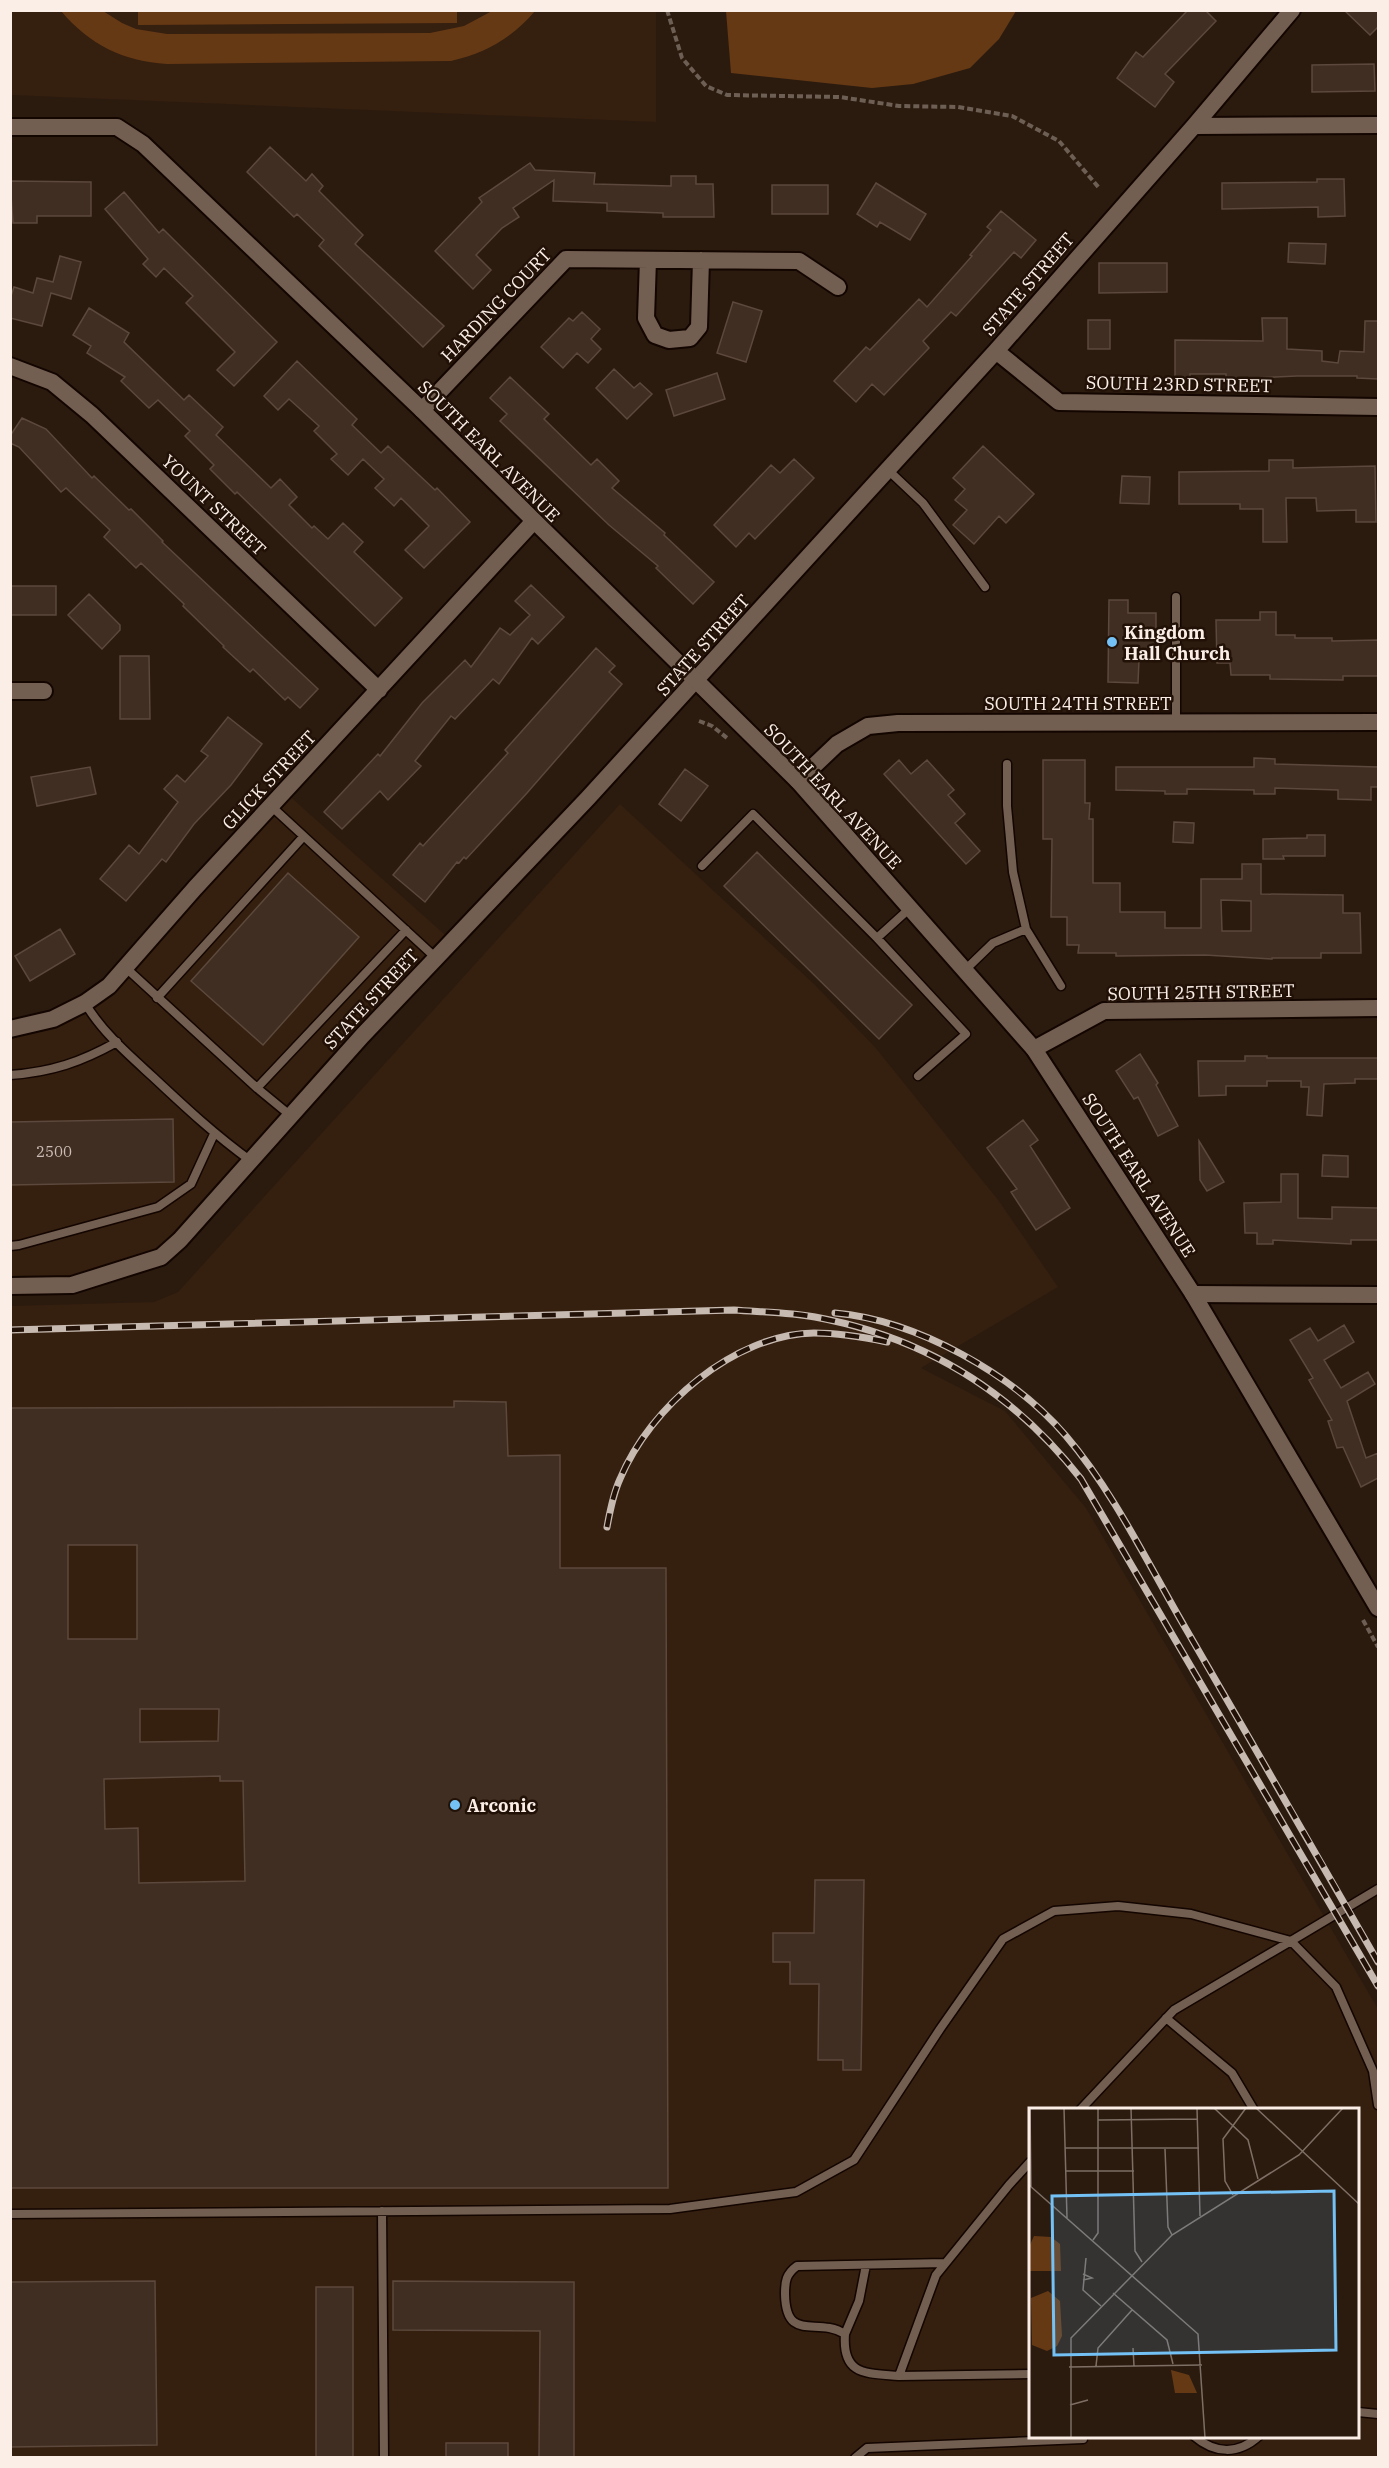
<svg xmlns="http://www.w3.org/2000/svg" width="1389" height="2468" font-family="'IBM Plex Serif',serif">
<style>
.built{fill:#351f0f;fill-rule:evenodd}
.green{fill:#663915}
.building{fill:#402e22;stroke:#5c483c;stroke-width:1.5;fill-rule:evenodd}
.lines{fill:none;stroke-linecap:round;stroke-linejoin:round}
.service-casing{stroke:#130500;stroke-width:11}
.minor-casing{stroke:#130500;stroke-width:20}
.tertiary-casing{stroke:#130500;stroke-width:20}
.path{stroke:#6e5f55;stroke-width:4;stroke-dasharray:6 3;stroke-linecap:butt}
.service{stroke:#735f51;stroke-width:8}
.minor{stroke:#735f51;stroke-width:16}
.tertiary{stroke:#735f51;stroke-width:16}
.rail-casing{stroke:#c7bab1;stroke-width:7}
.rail{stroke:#211106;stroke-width:4.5;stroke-dasharray:14;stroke-linecap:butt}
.poi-dot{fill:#73c1f5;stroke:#211106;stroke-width:2}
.labels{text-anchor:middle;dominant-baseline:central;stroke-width:5;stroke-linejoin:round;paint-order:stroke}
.number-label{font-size:15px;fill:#ccbeb6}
.street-label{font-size:18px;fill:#faeee7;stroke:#211106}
.poi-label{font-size:18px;font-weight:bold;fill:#faeee7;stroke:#211106;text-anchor:start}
.inset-road{fill:none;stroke:#7e6f65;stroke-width:1.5}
.view{fill:#73c1f5;fill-opacity:0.15;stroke:#73c1f5;stroke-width:3}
.inset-edge{fill:none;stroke:#faeee7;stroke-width:3}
</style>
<rect width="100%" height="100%" fill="#2b1b0f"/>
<path class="built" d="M11 11H656V122L11 95Z
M285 792 452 941 180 1240 115 1273 11 1286V1029L85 1003Z
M620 804 814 984 875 1047 999 1201 1058 1287 921 1368 1005 1411 1086 1508 1378 2009V2457H11L10 1306 154 1302 178 1292ZM1030 2110H1358V2436H1030Z"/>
<path class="green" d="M61 11H103L122 23 136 29 167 34 430 33 464 26 492 11H535C512 38 486 53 451 61L167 64C123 61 90 45 61 11Z
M457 11V23L138 25V10Z
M726 11V10L1016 11 999 39 970 68 913 84 872 88 731 73Z"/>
<path class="building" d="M1188 10H1205L1216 21 1165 74 1174 82 1155 107 1117 78 1136 52 1143 57Z
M1344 10H1378V27L1370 35Z
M1374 64 1375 91 1312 92V65Z
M270 147 306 181 312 174 323 186 319 191 363 235 355 244 444 326 423 347 319 246 324 240 297 214 294 217 247 172Z
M530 163 535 170 595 173 594 184 671 186V176H696V184H713L714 217H663V213L607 211V203L553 201 554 180 513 208 519 217 502 228 476 255 491 270 473 289 435 251 482 202 479 198Z
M1317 179H1344L1345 216 1318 217V207L1222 209V183L1317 182Z
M10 181 91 182V216H37V223H13Z
M876 183 926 214 910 240 880 222 877 227 857 214Z
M772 185H828V214H772Z
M124 192 159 233 163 229 277 342 234 386 217 370 235 352 186 303 193 296 164 268 156 277 143 264 148 259 105 209Z
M1001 211 1036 240 1021 258 1014 252 956 316 951 312 923 341 929 348 884 395 872 384 856 402 834 381 866 347 870 350 919 299 927 307 972 256 970 255 991 230 987 227Z
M1289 243 1326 244 1325 264 1288 262Z
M60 256 81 262 71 299 51 293 42 326 10 318V299L14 287 33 293 37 278 53 282Z
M1099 263H1167V292L1099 293Z
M733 302 762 311 746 362 717 353Z
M89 308 129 333 124 342 184 400 189 395 223 427 216 435 271 488 280 479 297 497 289 505 312 528 314 526 328 539 343 523 363 542 354 552 402 598 375 626 237 492 235 494 210 469 214 465 185 436 190 431 158 400 149 408 121 381 125 377 87 353 91 346 73 335Z
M582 312 600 329 591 339 601 349 588 363 577 353 563 368 541 347 569 318 573 321Z
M1262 318H1287V349L1322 351V361L1338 363 1340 351 1364 352 1365 321H1378V379L1357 378V376H1297L1257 378V382H1226V374H1190V380H1175V340L1263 341Z
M1088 320H1110V349H1088Z
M297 361 357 419 352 425 381 453 388 446 435 490 437 488 470 522 424 568 405 550 429 526 401 498 394 506 375 488 384 479 363 459 348 475 331 459 337 454 314 431 319 426 289 399 278 410 264 396Z
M614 369 634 388 640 383 652 394 627 419 596 388Z
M717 373 725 399 674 416 666 390Z
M510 377 549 414 544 419 591 465 597 459 619 481 612 488 665 533 664 535 714 582 693 604 656 568 658 566 609 525 500 421 507 414 490 398Z
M22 418 46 429 92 478 94 476 129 510 131 509 163 541 162 542 318 689 300 708 288 697 285 700 253 669 250 672 223 647 224 646 183 606 184 604 141 563 136 568 104 537 110 530 66 488 61 492 19 447 10 443V436Z
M983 446 1034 494 1006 523 999 516 974 544 953 525 967 510 955 500 965 489 953 478Z
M794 459 814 478 755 539 749 533 736 547 714 525 771 465 780 473Z
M1269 460H1293V468L1375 466 1376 522H1356V510L1317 511 1316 498H1286L1287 542H1263V509H1240V504H1179V472L1269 471Z
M1122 476 1150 477 1149 504 1120 503Z
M531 585 564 617 538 644 532 638 499 684 493 679 455 719 451 716 415 761 421 766 388 800 380 791 342 829 324 812 378 754 380 756 422 703 465 660 471 667 500 628 510 635 530 615 515 601Z
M10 586H56V615H10Z
M89 594 120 625V630L102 649 68 615Z
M1109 600H1128V613H1156V661L1139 660 1138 683 1108 682Z
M1260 612H1276V635H1295V638H1332V641L1378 640V676H1343V680L1270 679V675H1231L1230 663H1217L1216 620H1260Z
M596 648 615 666 609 672 622 684 527 793 466 859 464 857 459 863 457 862 425 902 393 875 420 843 423 846 508 753 505 750Z
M120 656H149L150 719H120Z
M228 717 262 744 231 785 194 824 166 862 162 859 126 901 100 879 129 845 139 854 178 802 164 789 177 775 185 782 208 756 201 751Z
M1254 758 1275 759V764L1378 767V787H1371V800L1338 799V790L1275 788V794H1254V790L1187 789V794H1165V791L1116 790V767H1254Z
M899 760 911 774 927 760 954 790 948 795 965 814 955 823 980 851 966 864 884 774Z
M1043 760H1085V803H1090L1089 819H1093V883H1120V912H1165V928H1201V879H1242V864H1261V894L1343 895V913H1360L1361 953H1321V958H1272V959L1205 955 1116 956V953H1078L1079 945H1067V917H1051L1052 839H1043ZM1221 900 1251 901V931H1222Z
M90 767 96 794 37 806 31 777Z
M685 769 708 786 681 821 659 804Z
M1174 822 1194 823 1193 843 1173 842Z
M1307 835H1325V856H1283L1284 859H1263V839L1307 838Z
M757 852 912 1005 879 1039 724 886Z
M288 873 359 937 263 1045 191 981Z
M60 929 75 954 30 981 15 956Z
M1140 1054 1158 1083 1156 1085 1178 1126 1158 1136 1138 1097 1134 1099 1116 1071Z
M1245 1056H1267V1058H1378V1079H1355V1083L1324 1084 1322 1116 1307 1115 1309 1087H1301V1081H1267V1086H1226V1095L1199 1096 1198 1061H1245Z
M173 1119 174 1182 10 1185V1122Z
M1023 1120 1038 1140 1030 1146 1070 1208 1036 1230 1011 1192 1017 1189 987 1148Z
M1199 1141 1224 1182 1207 1191 1200 1180Z
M1323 1155 1348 1156V1177L1322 1176Z
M1281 1174H1298V1218L1332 1219V1207L1378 1208V1240H1351V1244L1273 1240V1244H1257V1233H1245L1244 1203 1281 1202Z
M1344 1325 1354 1342 1324 1360 1341 1388 1368 1372 1375 1384 1347 1401 1366 1458 1378 1453V1478L1361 1487 1343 1447 1337 1448 1328 1421 1332 1420 1309 1380 1313 1378 1290 1340 1310 1328 1318 1341Z
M454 1401 506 1402 508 1456 560 1455V1568H666L668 2188H10V1408L454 1407ZM68 1545H137V1639H68ZM140 1709H219L218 1741 140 1742ZM220 1776V1781H243L245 1881 139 1883 138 1828 105 1829 104 1779Z
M815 1880H864L861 2070H843V2060H818L819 1984H790V1962H773V1933H814Z
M155 2281 157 2445 10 2447V2282Z
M393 2281 574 2282V2457H539L540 2331 393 2330Z
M316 2287H353V2457H316Z
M446 2443H508V2457H446Z"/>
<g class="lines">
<defs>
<path id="service" d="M888 470 923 503 985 587
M1176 597V723
M1007 764V806L1013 872 1026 929
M271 806 436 958
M702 866 753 814 877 938
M909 909 877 938 966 1034 918 1076
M126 968 257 1088 291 1116
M964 971 993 943 1026 929 1061 986
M157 998 303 837
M85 1003C102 1032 129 1055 153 1077 185 1107 215 1135 251 1161
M10 1075C52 1072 81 1062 117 1042
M257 1088 406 930
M10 1246 19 1245 158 1207 191 1184 214 1134
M1378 1889 1291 1941 1336 1987 1373 2071 1378 2105
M1166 2018 1232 2073 1254 2110
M1080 2110 1174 2010 1291 1941
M1030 2162 1009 2185 936 2275 899 2376 1030 2374
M382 2211 384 2458
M10 2214 670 2209 796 2192 854 2160 940 2029 1003 1939 1054 1911 1118 1906 1191 1914 1291 1941
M845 2334 859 2301 866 2265
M899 2376C866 2373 842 2376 845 2334 817 2316 786 2344 785 2294 785 2281 786 2274 797 2266L945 2263
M1358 2412 1378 2414
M1194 2436C1215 2454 1238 2455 1259 2436
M855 2458 867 2448 1083 2439V2436"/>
<path id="minor" d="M1194 126 1378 125
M648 260 646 318 655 335 669 340 690 338 699 327 701 260
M996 351 1059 402 1378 407
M10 366 52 382 92 415 379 690
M422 410 566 259 799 261 838 287
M10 691H44
M798 781 837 744 868 726 898 723 1378 722
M10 1029 53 1019 85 1003 109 986 195 888 533 522
M1034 1049 1104 1011 1378 1008
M10 1286 72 1285 161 1257 180 1240 362 1036 588 798 996 351 1194 126 1292 10
M1193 1294 1378 1295"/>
<path id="tertiary" d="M10 127H117L143 144 422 410 798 781 1034 1049 1193 1294 1378 1608"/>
</defs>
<use href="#service" class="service-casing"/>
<use href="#minor" class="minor-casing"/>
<use href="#tertiary" class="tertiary-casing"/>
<path class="path" d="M667 10 682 58 706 86 727 95 840 97 899 106 958 107 1012 116 1059 141 1100 189
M699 721 712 726 727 738
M1363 1620 1378 1647"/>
<use href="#service" class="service"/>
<use href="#minor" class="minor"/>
<use href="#tertiary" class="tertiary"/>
<defs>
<path id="rail" d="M835 1313C917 1320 1014 1375 1066 1436 1114 1492 1149 1566 1186 1629 1250 1740 1315 1851 1378 1962
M10 1330 734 1310C761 1312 788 1312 815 1317 924 1337 1013 1392 1081 1479L1378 1986
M607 1527C610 1511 613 1494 620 1479 650 1407 734 1334 814 1333 838 1333 863 1337 887 1342"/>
</defs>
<use href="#rail" class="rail-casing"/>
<use href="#rail" class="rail"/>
</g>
<g class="poi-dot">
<circle cx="1112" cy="642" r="6"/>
<circle cx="455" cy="1805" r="6"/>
</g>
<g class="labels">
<g class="number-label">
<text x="54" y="1151">2500</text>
</g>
<g class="street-label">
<text transform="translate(1028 284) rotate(-49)">STATE STREET</text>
<text transform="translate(496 305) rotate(-46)">HARDING COURT</text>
<text transform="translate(1179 384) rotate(1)">SOUTH 23RD STREET</text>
<text transform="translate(489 451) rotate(45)">SOUTH EARL AVENUE</text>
<text transform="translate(214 505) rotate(44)">YOUNT STREET</text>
<text transform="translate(703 645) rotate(-48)">STATE STREET</text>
<text x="1078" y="703">SOUTH 24TH STREET</text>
<text transform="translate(269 780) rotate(-47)">GLICK STREET</text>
<text transform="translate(833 796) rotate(47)">SOUTH EARL AVENUE</text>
<text transform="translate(1201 992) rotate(-1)">SOUTH 25TH STREET</text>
<text transform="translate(371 999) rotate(-47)">STATE STREET</text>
<text transform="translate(1139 1175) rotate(57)">SOUTH EARL AVENUE</text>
</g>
<g class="poi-label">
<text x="1124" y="632">Kingdom<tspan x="1124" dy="21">Hall Church</tspan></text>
<text x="467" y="1805">Arconic</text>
</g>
</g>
<g transform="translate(1029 2108)">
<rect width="330" height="330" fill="#2b1b0f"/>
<path d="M5 128 22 129 31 136 32 163H0V139ZM19 183 31 193 33 228 28 238 18 243 3 237 2 190ZM142 262 160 267 168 285H146Z" fill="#663915"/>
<path class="inset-road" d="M1 0 2 79M35 0 38 110M102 0 106 143 113 154M168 0 171 108M185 0 219 32 229 71M227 0 330 96M69 12 169 11M36 40H170M136 41 139 119 143 127M36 63H105M0 77 169 226 176 330M204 87 196 73 194 31 217 0M64 132 69 125V0M57 150 54 182 72 198M54 166 63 170 54 172M84 185 138 232 144 256M104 240 105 258M67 258 69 240 103 202M40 259 173 257M41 297 59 292M42 330V230L143 127 270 47 314 0"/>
<path class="view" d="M305 83 307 242 25 247 23 88Z"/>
<rect width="330" height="330" class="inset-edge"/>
</g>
<rect width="1389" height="2468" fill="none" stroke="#faeee7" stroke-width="24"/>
</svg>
